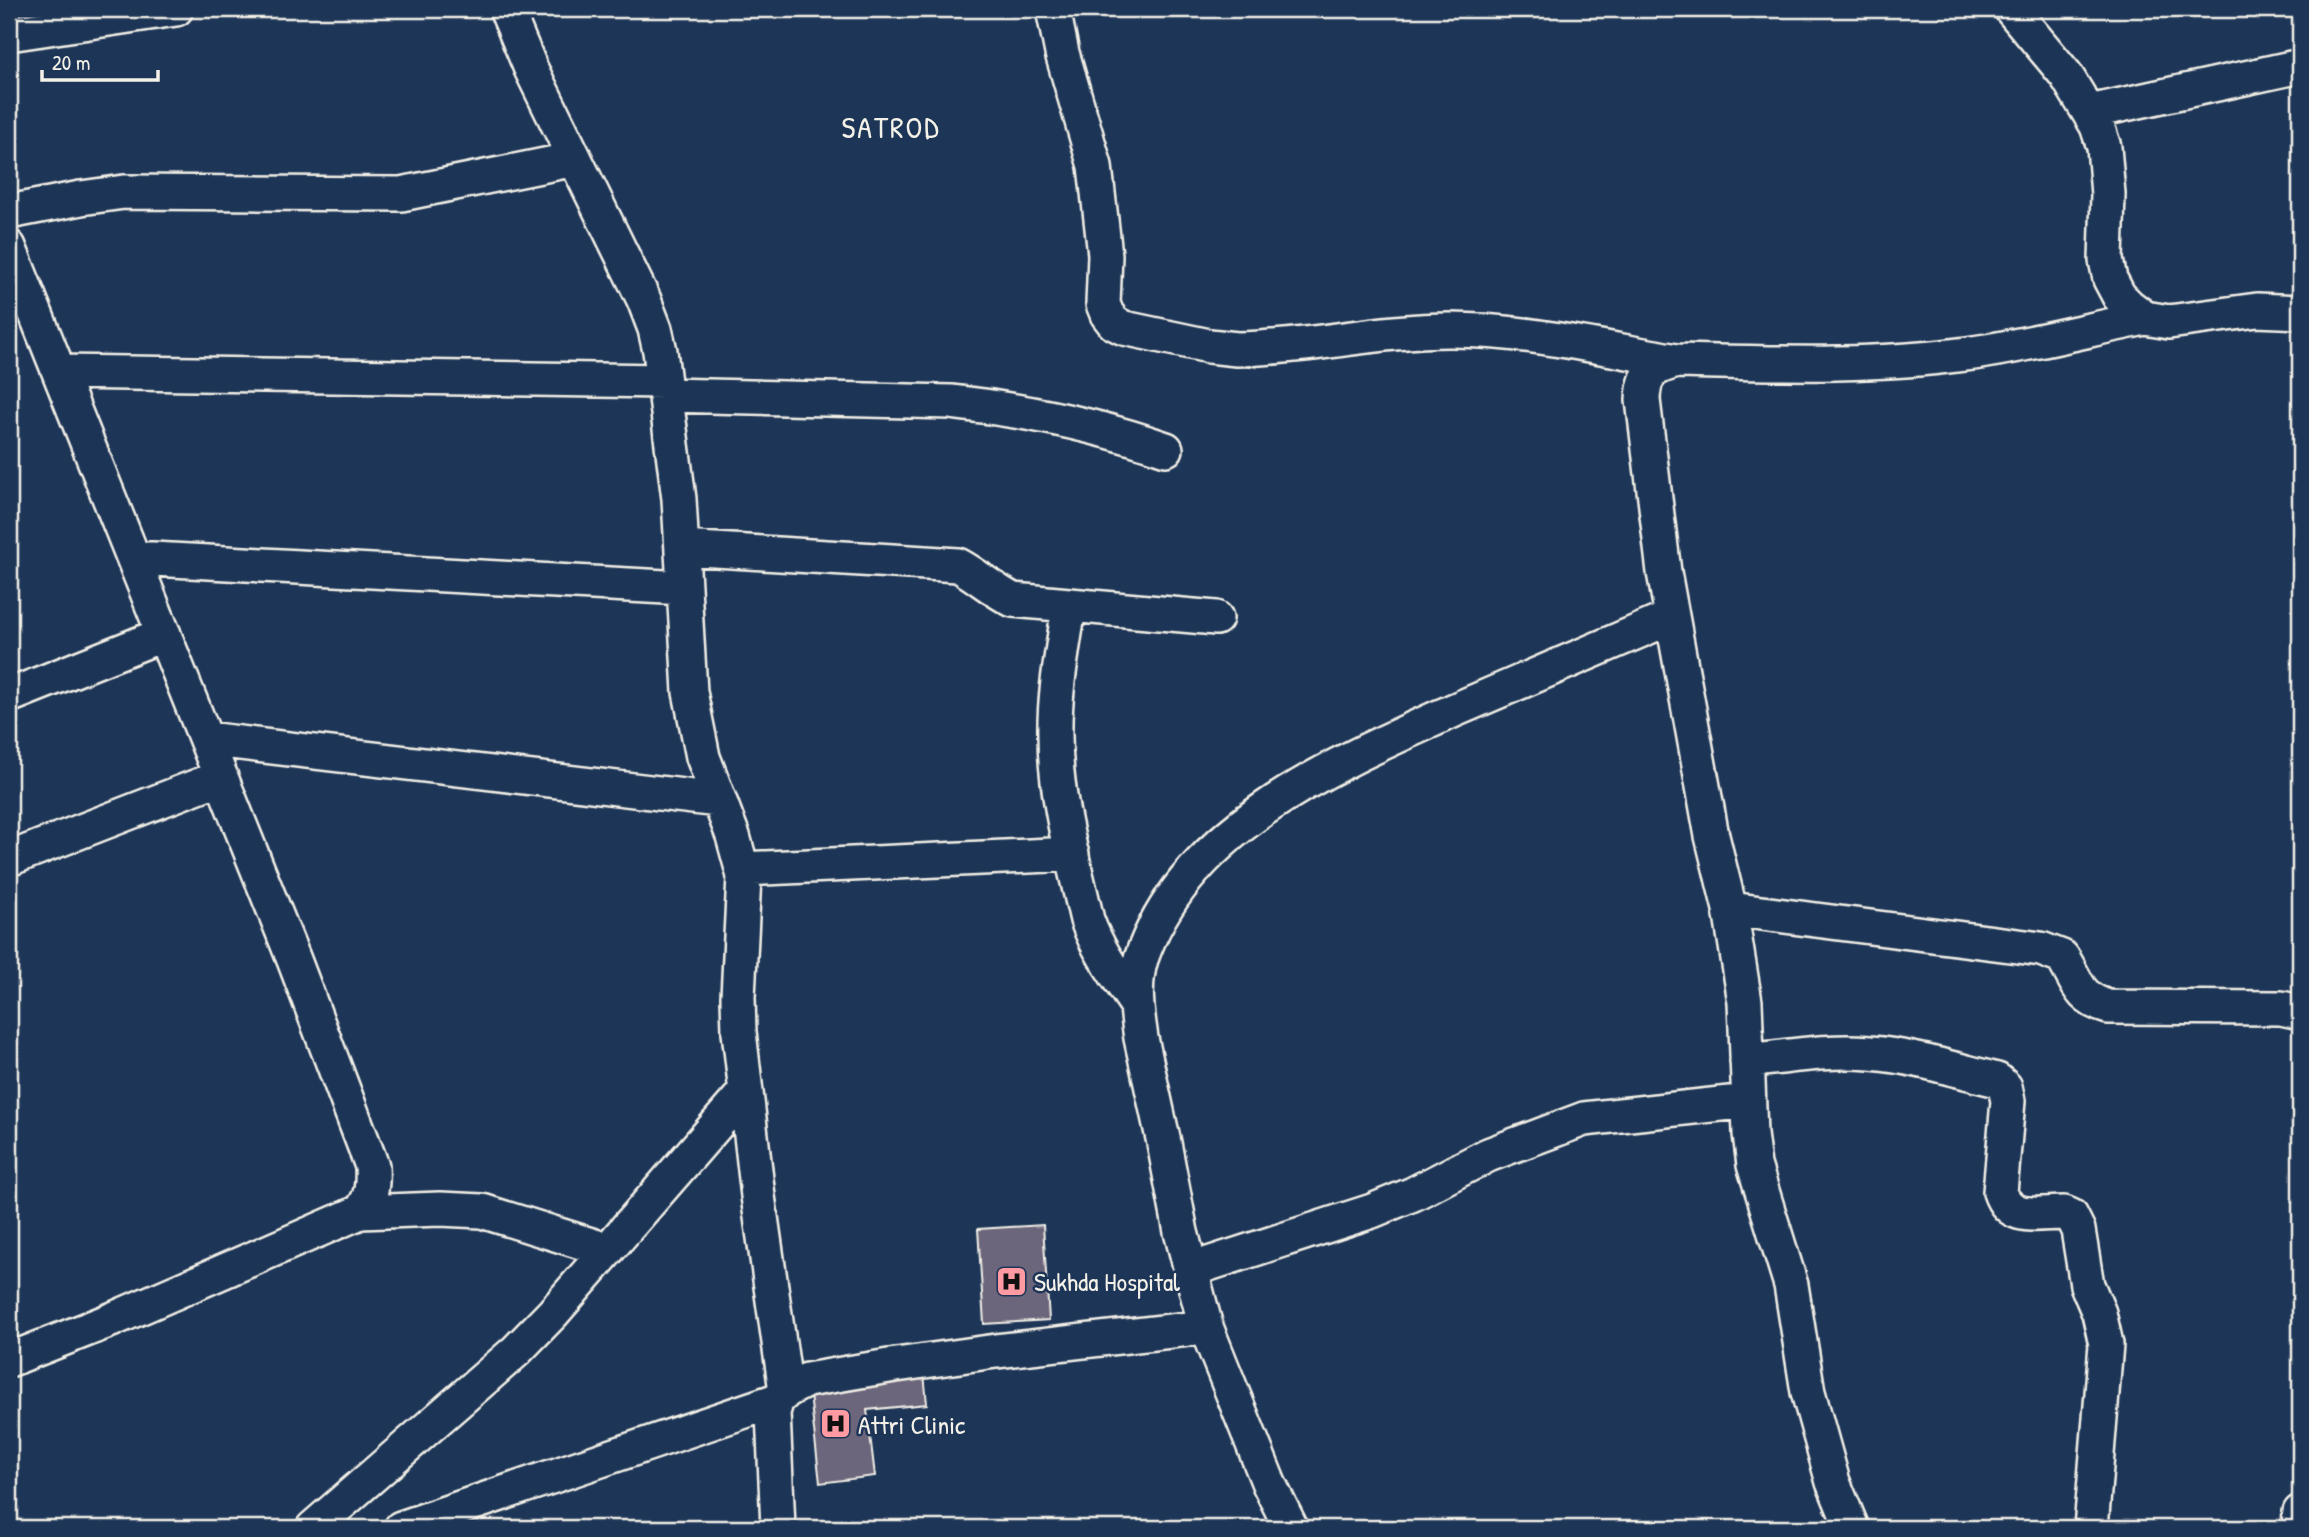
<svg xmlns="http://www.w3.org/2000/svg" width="2309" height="1537" font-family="'Patrick Hand',sans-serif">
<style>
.building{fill:#6c667c;stroke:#f4f1e8;stroke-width:2}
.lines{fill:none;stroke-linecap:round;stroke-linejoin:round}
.street-casing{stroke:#f4f1e8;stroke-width:38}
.street{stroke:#1d3557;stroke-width:33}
.labels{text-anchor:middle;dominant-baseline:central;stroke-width:5;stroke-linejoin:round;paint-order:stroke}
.poi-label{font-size:26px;fill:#f4f1e8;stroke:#1d3557;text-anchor:start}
.quarter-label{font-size:30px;letter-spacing:2px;fill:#f4f1e8;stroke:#1d3557}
</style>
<rect width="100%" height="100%" fill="#1d3557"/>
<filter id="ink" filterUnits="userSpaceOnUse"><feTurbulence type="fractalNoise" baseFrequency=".0143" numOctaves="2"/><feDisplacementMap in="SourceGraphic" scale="14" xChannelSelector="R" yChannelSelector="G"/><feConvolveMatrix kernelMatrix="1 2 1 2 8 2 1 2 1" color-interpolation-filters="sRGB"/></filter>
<g filter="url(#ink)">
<path class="building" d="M1043 1225 1049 1320 984 1324 978 1229Z
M924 1373 927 1404 867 1410 875 1476 820 1483 809 1386Z"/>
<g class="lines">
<defs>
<path id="street" d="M506 9 531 69 644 300 655 329 660 351 679 499 690 692 703 757 733 836 744 876 738 997 739 1032 758 1196 786 1391
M1053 9 1062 53 1095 166 1105 255 1103 304 1107 314 1114 323 1124 328 1209 346 1237 349C1308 348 1378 330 1450 330 1526 330 1602 348 1677 361
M2011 9 2066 75 2097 126 2104 147 2108 194 2106 260 2110 279 2119 296 2129 306 2145 318 2169 322 2257 310 2300 312
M9 34 176 9
M2089 112 2300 66
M9 212 81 198 124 192 401 194 575 159
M9 247 294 960 372 1166C373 1184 372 1198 360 1212L111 1320 9 1360
M60 372 664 381
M666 395 951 402C1024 410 1097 425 1166 449
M682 548 958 565C977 575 993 590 1013 600L1216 618
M134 558 684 588
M1069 607C1063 649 1054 692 1055 735 1055 798 1073 859 1087 920 1098 951 1117 976 1136 1004
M9 696 164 634
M206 739 718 800
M9 859 221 777
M742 869 1072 854
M1730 909 2041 949 2062 957C2078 981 2077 998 2108 1007L2281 1008 2300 1012
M1747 1061C1787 1057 1830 1049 1870 1053 1913 1056 1956 1070 1997 1080L2005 1087 2008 1101 2000 1192C2010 1222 2038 1213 2064 1213L2071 1216 2078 1230 2087 1285 2099 1313 2106 1344 2091 1528
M360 1212 440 1209 482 1211 607 1250
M1190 1270 1372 1211 1413 1194 1488 1155 1584 1119 1748 1101
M313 1528 516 1351 553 1313 745 1092
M401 1528 777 1400
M778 1528 773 1412 777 1400 786 1391 807 1380 889 1366 996 1351 1206 1327
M1291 1528 1269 1484 1206 1327 1181 1232 1164 1143 1141 1038C1137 1012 1133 985 1141 959 1187 825 1337 763 1457 709 1528 678 1600 648 1672 617
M1852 1528 1833 1482 1808 1392 1791 1285 1754 1165 1750 1134 1745 1002 1730 909 1712 836 1664 572 1643 400C1644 373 1652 368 1677 361 1773 363 1871 367 1966 354 2026 346 2086 330 2145 318
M2299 1528 2300 1512"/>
</defs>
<use href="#street" class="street-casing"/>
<use href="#street" class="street"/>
</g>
</g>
<defs>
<symbol id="hospital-square" viewBox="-11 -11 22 22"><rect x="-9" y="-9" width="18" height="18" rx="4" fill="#ff9aa2" stroke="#1d3557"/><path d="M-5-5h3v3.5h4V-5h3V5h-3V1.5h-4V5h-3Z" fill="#111"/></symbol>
</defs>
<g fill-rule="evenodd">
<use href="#hospital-square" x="994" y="1264" width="35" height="35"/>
<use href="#hospital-square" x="818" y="1406" width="35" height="35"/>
</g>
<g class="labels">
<g class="poi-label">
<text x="1034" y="1281">Sukhda Hospital</text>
<text x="858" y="1424">Attri Clinic</text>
</g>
<g class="quarter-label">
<text x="891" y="127">SATROD</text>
</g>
</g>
<rect width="2309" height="1537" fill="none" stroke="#1d3557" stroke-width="35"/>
<rect x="18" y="18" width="2274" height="1502" fill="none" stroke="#f4f1e8" stroke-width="2.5" filter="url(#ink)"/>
<path d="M42 70v10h116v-10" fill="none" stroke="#f4f1e8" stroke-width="3.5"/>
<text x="52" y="70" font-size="21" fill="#f4f1e8" stroke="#1d3557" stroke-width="5" paint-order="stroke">20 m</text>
</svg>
